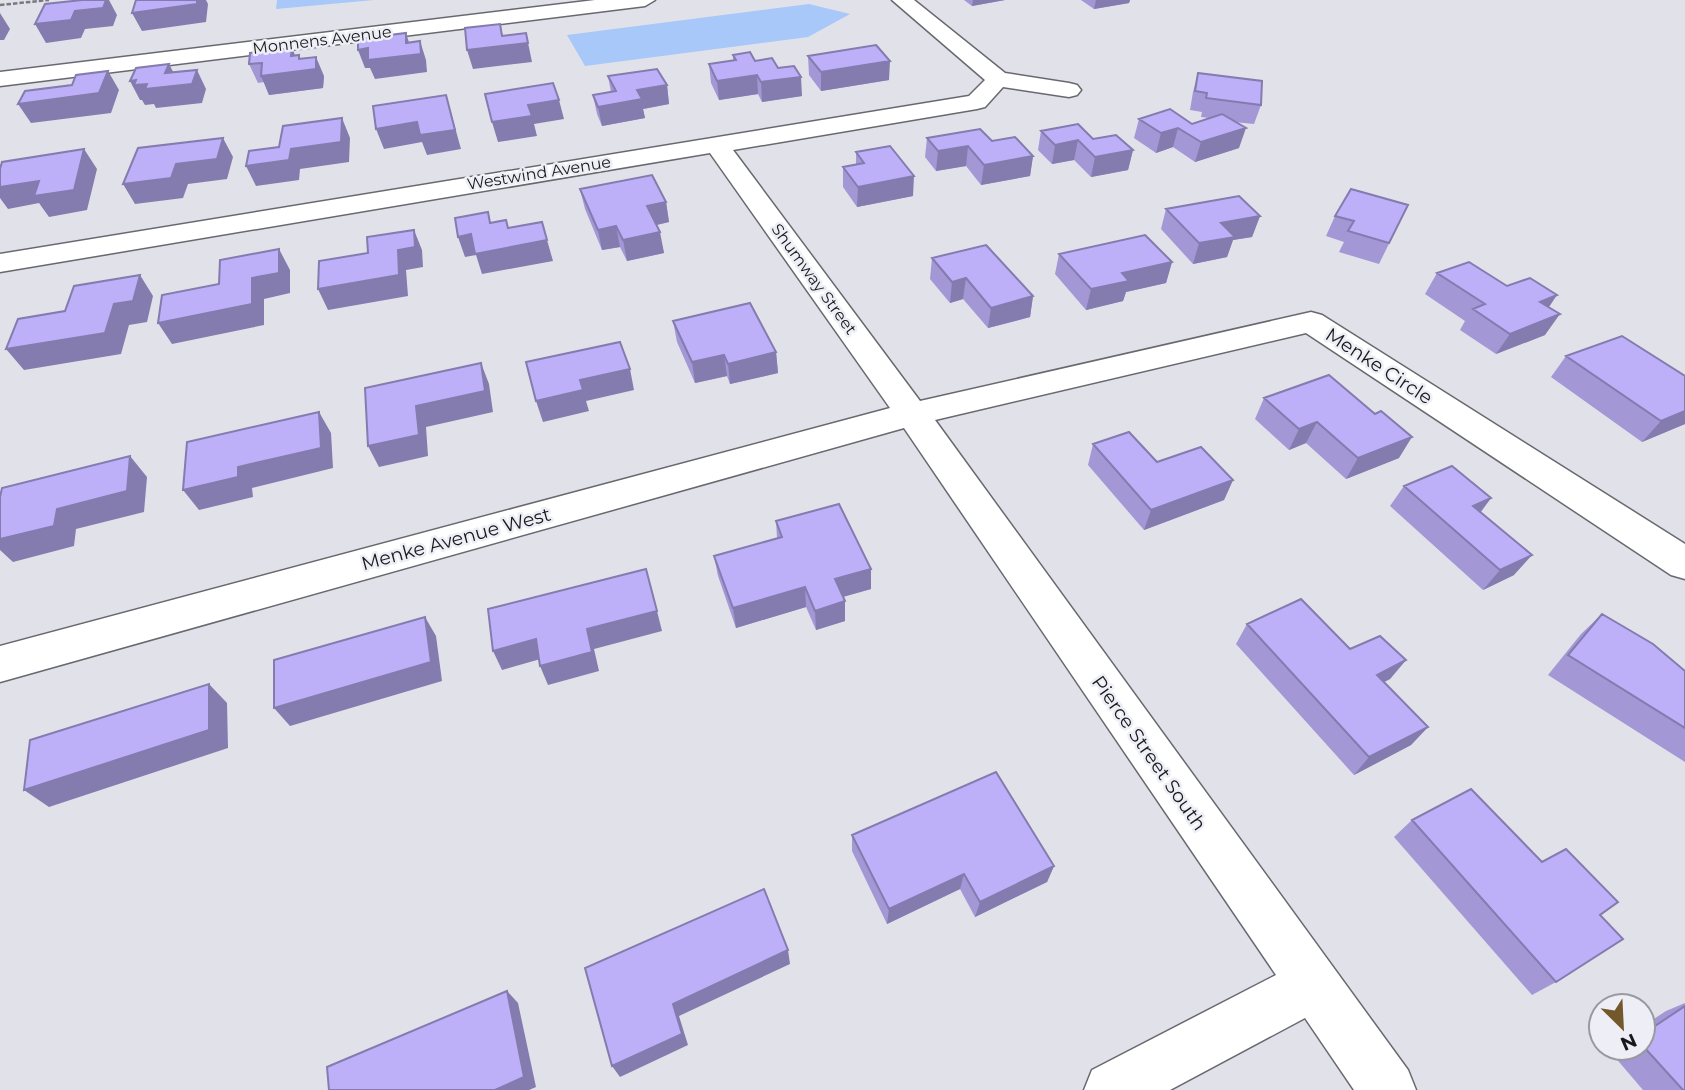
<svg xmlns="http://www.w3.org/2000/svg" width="1685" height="1090" font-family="Montserrat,sans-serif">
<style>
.water{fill:#a7c8f8}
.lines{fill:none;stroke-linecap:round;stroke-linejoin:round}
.street-casing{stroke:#68686f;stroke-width:3}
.path{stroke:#78787e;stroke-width:2.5;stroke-dasharray:4.5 2;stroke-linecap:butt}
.street{fill:#fff;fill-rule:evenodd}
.wall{fill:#a397d6}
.shaded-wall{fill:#847bae}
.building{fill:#bdb0f9;stroke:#847bae;stroke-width:2}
.labels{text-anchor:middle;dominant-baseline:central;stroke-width:5;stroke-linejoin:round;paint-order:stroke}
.far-street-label{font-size:16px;fill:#19191c;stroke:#eeeff6}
.street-label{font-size:19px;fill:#19191c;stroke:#eeeff6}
</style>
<rect width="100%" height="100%" fill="#e1e1e9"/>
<path class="water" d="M277 0H374L276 9Z
M809 4 850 14 808 37 585 66 567 35Z"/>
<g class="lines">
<defs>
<path id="street" d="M595 0H655L645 6 0 86V72Z
M892 0H914L1005 73 1069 83 1077 85 1081 90 1077 95 1069 97 1003 87 985 107 977 109 733 150 920 401 1311 312 1322 315 1685 544V579L1671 575 1306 333 935 420 1408 1070 1416 1090H1354L1305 1018 1170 1090H1084L1092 1070 1276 975 904 428 0 682V646L890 408 710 153 0 272V254L969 96 985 80Z"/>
</defs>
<use href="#street" class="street-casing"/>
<path class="path" d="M0 5 49 0"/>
<use href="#street" class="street"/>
</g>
<path class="wall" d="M964 0H1005L972 6Z
M1081 0H1130L1129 3 1094 9Z
M295 55 324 76 323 88 269 95 264 82 258 83 249 64Z
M733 55 778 68 802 96 762 102 758 94 719 100 711 83 709 64 733 61Z
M808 56 889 80 821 91 809 75Z
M1198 73 1261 105 1254 124 1234 122 1239 148 1195 162 1173 147 1156 153 1134 138 1139 119 1192 124 1209 118 1201 117 1202 112 1190 110 1193 92Z
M608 76 667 85 669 104 643 109 645 118 602 126 597 114 593 95 611 92Z
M1041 131 1093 139 1133 150 1128 170 1091 177 1074 160 1052 164 1038 150Z
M927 138 992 141 1033 156 1030 176 981 185 966 166 936 171 925 157Z
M856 152 913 196 857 207 843 187V167L856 164Z
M580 189 666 202 669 222 657 225 664 253 627 261 620 247 602 250 585 209Z
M1408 205 1379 264 1339 252 1344 242 1326 236 1335 216Z
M1166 209 1260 216 1252 237 1233 240 1227 257 1193 264 1161 229Z
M1059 254 1172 262 1166 283 1126 292 1123 301 1086 310 1055 274Z
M932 258 1033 296 1030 317 988 328 963 299 950 303 930 279Z
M1437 273 1507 286 1549 307 1545 335 1496 354 1460 330 1465 321 1425 294Z
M673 321 776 352 778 373 730 384 727 376 695 383 677 342Z
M1566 356 1685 376V424L1642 442 1551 377Z
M1264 398 1399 458 1346 479 1306 443 1289 450 1255 419Z
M1093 444 1157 462 1233 480 1224 500 1144 530 1088 465Z
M1404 486 1491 498 1481 512 1514 575 1483 590 1390 506Z
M776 521 871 569V589L843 597 845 601V621L816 630 806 607 736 628 718 576 714 556 777 538Z
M1602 614 1685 671V762L1548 675 1581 634Z
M1247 624 1350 649 1406 660 1390 679 1384 682 1428 727 1411 745 1354 775 1236 644Z
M1412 820 1542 862 1600 915 1556 982 1532 995 1394 837Z
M852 835 1054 866 1047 882 975 917 960 889 887 924 852 851Z
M1685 1003V1090H1643L1608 1049 1610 1048H1643V1026L1666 1011Z"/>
<path class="shaded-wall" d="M106 0H109L117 15 113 26 85 29 81 38 46 43 35 24Z
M197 0H206L208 4 206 22 142 31 132 13Z
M973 0H1005L972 6Z
M1096 0H1130L1129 3 1094 9Z
M0 13 10 29 4 40H0Z
M500 24 505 46 526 33 532 62 473 69 467 50 502 36Z
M406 33 412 52 420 41 426 60 427 72 375 79 370 68H365L358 50 406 43Z
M292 48 300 67 299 55 306 70 316 57 324 76 323 88 269 95 261 76 291 56Z
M890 61 889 80 821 91V72Z
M169 64 179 83 197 70 206 89 202 103 156 108 154 104 145 105 142 100H140L130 81 136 80 147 84 165 73Z
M108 71 119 90 111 113 31 123 18 104 99 93Z
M757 75 758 94 719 100 717 81Z
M801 77 802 96 762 102 761 82Z
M667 85 669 104 643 109 645 118 602 126 598 107 637 90Z
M446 95 461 149 427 155 422 142 384 149 376 129Z
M559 100 564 119 534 124 537 136 498 142 492 122 528 105Z
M342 118 350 138 349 162 300 169 299 180 256 186 246 166 291 149Z
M1178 128 1173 147 1156 153 1161 133Z
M1246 128 1239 148 1195 162 1201 142Z
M223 138 233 157 227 179 188 184 183 198 135 204 123 184 176 164Z
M1078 140 1074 160 1052 164 1055 145Z
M968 146 966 166 936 171 938 151Z
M84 149 97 169 87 210 49 217 39 203 8 209 0 198V187Z
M1133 150 1128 170 1091 177 1095 157Z
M1033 156 1030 176 981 185 984 165Z
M914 176 913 196 857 207 858 187Z
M666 202 669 222 651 226 647 206Z
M1260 216 1252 237 1233 240 1227 257 1193 264 1199 243 1221 223Z
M616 226 620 247 602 250 598 230Z
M414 230 422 250 423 267 406 270 408 296 328 310 318 289 398 250Z
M660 232 664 253 627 261 623 240Z
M471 234 514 246 547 240 553 261 482 274 476 255 465 257 458 237Z
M279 249 290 270V293L264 299V325L172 344 158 323 252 278Z
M1172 262 1166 283 1126 292 1123 301 1086 310 1091 289 1122 273Z
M140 275 153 296 147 322 129 325 121 354 24 370 6 349 114 304Z
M966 278 963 299 950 303 952 282Z
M1557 295 1543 316 1540 302Z
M1033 296 1030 317 988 328 991 308Z
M1560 314 1545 335 1496 354 1510 334Z
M776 352 778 373 730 384 728 364Z
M724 355 727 376 695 383 692 362Z
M481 363 489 384 493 412 426 427 428 456 379 467 368 446 416 406Z
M630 369 634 390 586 401 589 411 543 422 536 401 580 380Z
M1685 411V424L1642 442 1661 421Z
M319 412 331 433 333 468 252 488 253 497 199 510 183 490 238 467Z
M1317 422 1306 443 1289 450 1299 429Z
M1412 437 1399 458 1346 479 1358 458Z
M130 456 147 477 144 512 76 529 74 546 13 562 0 550V539L57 509Z
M1233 480 1224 500 1144 530 1151 510Z
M1491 498 1475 519 1473 506Z
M1532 555 1514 575 1483 590 1500 570Z
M871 569V589L835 599V579Z
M805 587 806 607 736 628 733 608Z
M845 601V621L816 630 815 611Z
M657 611 662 631 594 649 599 671 548 685 540 666 587 629Z
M425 617 436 636 442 681 290 726 274 708Z
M536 639 544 658 502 670 493 651Z
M1406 660 1390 679 1362 693 1377 675Z
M209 684 227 703 228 748 49 807 24 790Z
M1428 727 1411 745 1354 775 1369 757Z
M1054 866 1047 882 975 917 980 902Z
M964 874 960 889 887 924 889 909Z
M788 950 790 964 679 1016 688 1045 620 1077 612 1066 673 1004Z
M507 991 518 1003 536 1087 529 1090H495Z"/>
<path class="building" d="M82 0H106L103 8 75 11 71 20 35 24 45 4Z
M136 0H197V4L132 13Z
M500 24 502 36 526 33 528 43 467 50 465 28Z
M406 33V43L420 41 421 54 368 60V48L358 50V39Z
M876 45 890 61 821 72 808 56Z
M292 48 291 56 299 55V59L316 57V69L261 76 262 63 249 64 250 53Z
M750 52 755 61 772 58 778 68 794 66 801 77 761 82 757 75 717 81 709 64 736 60 733 55Z
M169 64 165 73 197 70 192 84 145 89 147 84 134 85 136 80 130 81 136 68Z
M657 69 667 85 637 90 642 99 598 107 593 95 616 91 608 76Z
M108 71 99 93 18 104 25 91 72 85 76 75Z
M1198 73 1262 81 1261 105 1206 98 1207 93 1195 91Z
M553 83 559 100 528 105 532 116 492 122 485 94Z
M446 95 455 130 420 135 417 122 376 129 373 106Z
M1170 109 1192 124 1222 114 1246 128 1201 142 1178 128 1161 133 1139 119Z
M342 118 341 142 291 149 289 160 246 166 249 151 279 147 283 126Z
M1078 124 1093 139 1116 135 1133 150 1095 157 1078 140 1055 145 1041 131Z
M980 129 992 141 1015 137 1033 156 984 165 968 146 938 151 927 138Z
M223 138 217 159 176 164 171 178 123 184 138 148Z
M890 146 914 176 858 187 843 167 864 163 856 152Z
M84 149 74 190 34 196 39 181 0 187V169L2 162Z
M652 175 666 202 647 206 660 232 623 240 616 226 598 230 580 189Z
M1351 189 1408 205 1389 243 1348 231 1354 221 1335 216Z
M1239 196 1260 216 1221 223 1235 237 1199 243 1166 209Z
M488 212 490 223 506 220 508 228 542 222 547 240 475 254 471 234 458 237 455 218Z
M414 230 415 247 398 250 399 275 318 289 319 261 368 253 367 237Z
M1145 235 1172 262 1122 273 1129 281 1091 289 1059 254Z
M986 245 1033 296 991 308 966 278 952 282 932 258Z
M279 249V273L252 278V304L158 323 162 295 219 284 220 260Z
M1469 262 1507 286 1530 278 1557 295 1540 302 1560 314 1510 334 1473 309 1485 304 1437 273Z
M140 275 133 301 114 304 105 333 6 349 18 319 65 311 74 286Z
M750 303 776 352 728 364 724 355 692 362 673 321Z
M1622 336 1685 376V411L1661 421 1566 356Z
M620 342 630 369 580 380 583 390 536 401 526 362Z
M481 363 485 391 416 406 419 435 368 446 365 388Z
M1329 375 1375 414 1381 411 1412 437 1358 458 1317 422 1299 429 1264 398Z
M319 412 321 448 238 467V477L183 490 187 442Z
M1129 432 1157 462 1201 447 1233 480 1151 510 1093 444Z
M130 456 127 491 57 509 54 526 0 539V497L2 488Z
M1452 466 1491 498 1473 506 1532 555 1500 570 1404 486Z
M839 504 871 569 835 579 845 601 815 611 805 587 733 608 714 556 782 537 776 521Z
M646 569 657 611 587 629 592 652 540 666 536 639 493 651 488 609Z
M1301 599 1350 649 1380 636 1406 660 1377 675 1428 727 1369 757 1247 624Z
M1602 614 1653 644 1685 671V728L1568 655Z
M425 617 431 662 274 708V660Z
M209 684V730L24 790 30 740Z
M996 772 1054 866 980 902 964 874 889 909 852 835Z
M1471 789 1542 862 1566 849 1618 902 1600 915 1623 939 1556 982 1412 820Z
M764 889 788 950 673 1004 682 1034 612 1066 585 968Z
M507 991 524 1077 495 1090H329L327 1067Z
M1685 1006V1090H1683L1643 1046V1034Z"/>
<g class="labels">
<g class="far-street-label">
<text transform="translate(322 40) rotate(-7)">Monnens Avenue</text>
<text transform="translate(539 173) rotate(-9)">Westwind Avenue</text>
<text transform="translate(814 279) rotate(54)">Shumway Street</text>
</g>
<g class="street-label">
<text transform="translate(1379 366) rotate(33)">Menke Circle</text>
<text transform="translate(456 539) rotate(-15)">Menke Avenue West</text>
<text transform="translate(1149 753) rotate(55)">Pierce Street South</text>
</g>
</g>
<g transform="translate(1622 1027) rotate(156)"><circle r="33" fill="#eeeff6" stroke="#99999f" stroke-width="2"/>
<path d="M0-5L12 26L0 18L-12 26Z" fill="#72582a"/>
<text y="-10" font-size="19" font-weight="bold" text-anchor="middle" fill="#19191c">N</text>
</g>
</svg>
